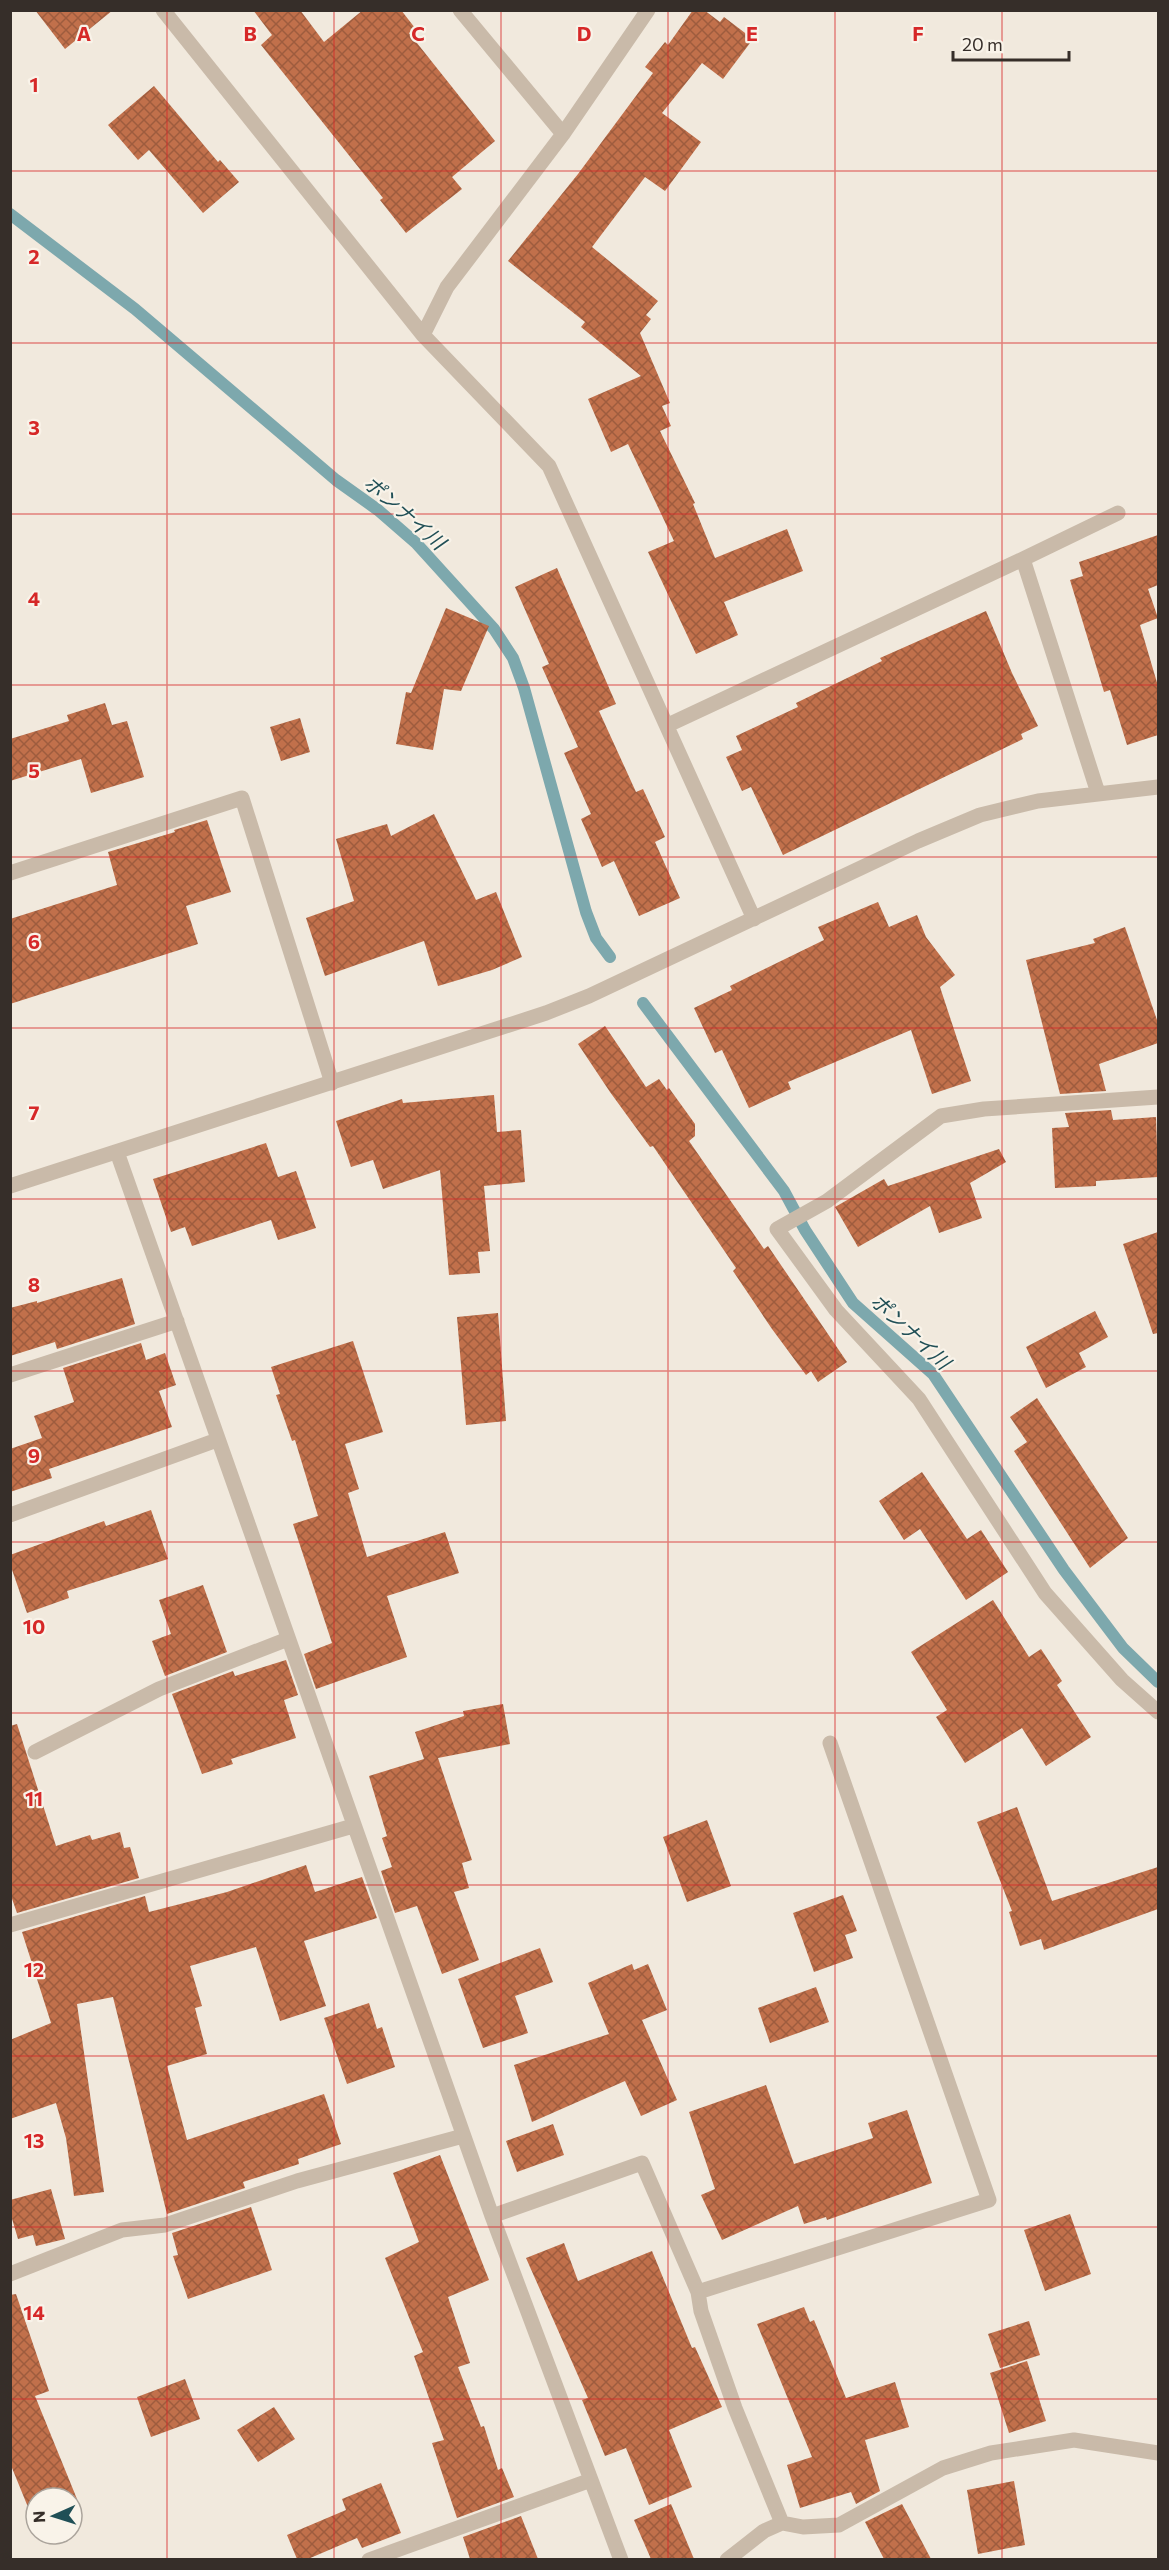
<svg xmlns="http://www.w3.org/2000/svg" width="1169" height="2570" font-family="Commissioner,'Noto Sans JP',sans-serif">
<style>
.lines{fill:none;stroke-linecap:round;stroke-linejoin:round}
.stream{stroke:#7da8ad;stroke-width:12}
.building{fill:url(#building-cross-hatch)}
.minor{stroke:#c9baa9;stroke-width:15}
.grid{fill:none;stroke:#d62828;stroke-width:1.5;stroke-opacity:0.55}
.labels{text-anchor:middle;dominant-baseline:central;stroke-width:4.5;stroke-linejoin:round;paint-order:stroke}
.water-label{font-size:20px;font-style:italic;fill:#204f56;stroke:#f9f3e9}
.grid-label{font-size:20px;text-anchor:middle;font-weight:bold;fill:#d62828;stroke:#f9f3e9;stroke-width:4.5;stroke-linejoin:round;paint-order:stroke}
</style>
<defs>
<pattern id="building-cross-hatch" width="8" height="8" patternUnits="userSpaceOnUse" patternTransform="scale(1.5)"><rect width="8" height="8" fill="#c1704b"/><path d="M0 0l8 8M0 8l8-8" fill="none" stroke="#9e5c3e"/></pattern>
</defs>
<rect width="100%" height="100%" fill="#f1e9dd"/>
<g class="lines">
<path class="stream" d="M10 214 135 309 336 480 378 510 416 543 494 629 513 658 524 688 586 912 596 938 610 957
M643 1003 784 1191 805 1230 853 1303 933 1374 1064 1570 1123 1648 1158 1682"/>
</g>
<path class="building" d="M35 10H113L65 49Z
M253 10H300L324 42 363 10H401L415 28 409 33 495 141 452 177 462 189 406 233 380 200 383 198 261 45 272 35Z
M693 10H704L720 22 724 17 753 39 723 79 702 63 662 113 701 142 665 191 645 177 592 247 658 301 646 315 651 319 640 333 670 403 662 406 671 426 660 431 695 503 693 504 715 558 787 529 803 571 724 602 738 635 696 654 648 552 674 541 628 444 611 452 588 399 641 376 581 327 585 322 508 261 578 174 653 73 645 67 665 42 668 45Z
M154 86 218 162 220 160 239 182 203 213 149 150 138 160 108 125Z
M1158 535V585L1148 589 1158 618 1140 625 1158 686V735L1127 745 1110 690 1104 692 1070 580 1083 576 1079 562Z
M557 568 616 704 599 711 636 792 643 789 665 837 655 842 680 898 639 916 614 861 602 867 581 819 591 814 564 753 578 747 542 667 549 664 515 587Z
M446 608 489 626 461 691 444 689 433 750 396 744 406 692 411 693Z
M986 611 1012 673 1038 726 1021 734 1023 739 783 855 751 787 742 791 726 757 742 750 736 736 798 707 796 703 882 661 880 658Z
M105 703 112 725 127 721 144 777 91 793 81 759 10 781V739L69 721 67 715Z
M300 718 310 752 281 761 270 727Z
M434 814 476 900 496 892 522 957 492 970 438 986 424 941 325 976 306 918 354 901 336 839 387 824 391 836Z
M207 820 231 892 186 906 198 944 10 1004V919L117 885 108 852 175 832 174 830Z
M878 902 889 927 917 915 926 937 955 975 940 987 971 1081 932 1094 911 1030 788 1082 791 1089 749 1108 722 1050 715 1053 694 1008 732 990 730 986 824 940 818 927Z
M1125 927 1158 1023V1043L1099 1064 1106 1091 1060 1094 1026 960 1095 943 1093 939Z
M605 1026 646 1087 659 1079 667 1090 669 1088 695 1124V1136L689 1141 764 1249 768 1246 847 1362 818 1382 811 1371 806 1375 772 1329 733 1271 736 1268 653 1146 650 1147 610 1092 578 1044Z
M494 1095 497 1132 521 1130 525 1182 484 1186 490 1251 478 1252 480 1273 449 1275 440 1170 383 1189 373 1160 351 1167 336 1121 402 1099 403 1103Z
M1111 1110 1113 1120 1156 1117 1158 1177 1096 1181V1186L1055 1188 1052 1128 1069 1127 1065 1113Z
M266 1143 278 1177 296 1171 316 1228 278 1240 271 1220 192 1246 185 1227 171 1232 153 1179Z
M999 1149 1006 1162 970 1183 982 1218 939 1233 930 1206 858 1247 835 1207 884 1179 888 1186Z
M1158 1232V1333L1153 1334 1123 1244Z
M122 1278 135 1324 57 1349 55 1342 10 1356V1308L37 1301V1303Z
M1095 1311 1108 1337 1079 1353 1086 1367 1046 1388 1026 1347Z
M498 1313 506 1421 466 1425 457 1317Z
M353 1341 383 1432 345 1444 359 1489 348 1493 367 1557 445 1532 459 1573 387 1596 407 1657 316 1689 304 1654 332 1643 293 1524 318 1516 295 1440 292 1441 276 1395 280 1394 271 1367Z
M141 1343 146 1360 165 1353 176 1385 159 1391 172 1427 49 1469 52 1478 10 1492V1449L42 1438 34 1416 74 1402 63 1368Z
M1037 1398 1128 1538 1090 1568 1014 1451 1027 1442 1010 1417Z
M922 1472 967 1539 981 1530 1008 1572 966 1600 920 1529 904 1540 879 1501Z
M151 1510 168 1559 67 1591 69 1598 27 1613 10 1564V1555L104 1521 106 1526Z
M203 1585 227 1652 165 1676 152 1641 171 1634 159 1600Z
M993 1600 1029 1657 1041 1649 1062 1681 1057 1685 1091 1737 1046 1766 1022 1728 965 1763 936 1717 947 1710 911 1652Z
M286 1660 298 1695 284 1700 296 1738 231 1759 233 1764 202 1774 172 1694 233 1671 235 1676Z
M503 1704 510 1744 438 1758 472 1860 462 1863 469 1888 454 1892 479 1960 442 1974 417 1906 395 1913 381 1871 392 1867 382 1838 387 1836 369 1776 424 1759 415 1732 464 1716 463 1711Z
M17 1724 56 1846 90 1835 92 1840 120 1832 124 1848 130 1847 139 1878 17 1913 10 1893V1726Z
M1017 1807 1052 1901 1158 1867V1909L1044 1950 1041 1939 1020 1946 1009 1912 1012 1911 977 1822Z
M707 1820 731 1886 687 1902 663 1837Z
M306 1865 315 1892 362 1877 377 1918 304 1941 326 2006 280 2021 256 1947 190 1966 202 2006 195 2008 207 2054 167 2066 187 2140 324 2094 341 2144 298 2159 299 2164 243 2182 245 2188 167 2214 113 1997 77 2004 104 2192 74 2196 66 2138 56 2103 10 2119V2040L51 2023 22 1932 145 1896 149 1912 227 1892Z
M843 1895 857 1931 845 1935 853 1958 814 1972 793 1913Z
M540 1948 553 1982 515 1996 528 2033 483 2048 458 1979Z
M632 1964 634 1970 648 1964 667 2010 642 2020 677 2100 641 2116 625 2081 532 2122 514 2065 609 2034 588 1983Z
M816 1987 829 2022 770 2043 758 2008Z
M369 2003 377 2029 382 2027 395 2067 347 2084 324 2018Z
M766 2085 794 2164 873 2138 868 2123 907 2110 932 2183 827 2220 826 2217 804 2224 798 2206 722 2240 701 2195 715 2189 689 2112Z
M553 2124 564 2155 517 2172 506 2141Z
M440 2155 489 2280 448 2297 470 2363 458 2367 481 2427 484 2426 498 2470 502 2468 514 2497 457 2518 432 2443 444 2440 414 2356 423 2352 385 2258 419 2242 393 2173Z
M51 2189 65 2239 36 2246 33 2235 18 2239 10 2212V2200Z
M251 2207 272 2270 188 2299 173 2256 178 2255 172 2233Z
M1070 2214 1091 2274 1045 2291 1024 2230Z
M564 2243 578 2281 652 2251 692 2348 695 2347 722 2407 669 2430 692 2487 649 2505 626 2448 605 2456 582 2400 588 2398 526 2258Z
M16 2294 49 2391 35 2396 77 2499 72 2501V2498H36V2515L32 2517 10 2463V2295Z
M804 2307 810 2322 814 2320 846 2398 895 2382 909 2427 865 2440 880 2491 856 2504 851 2492 800 2508 787 2465 812 2457 757 2324Z
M1029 2321 1040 2355 1000 2368 988 2334Z
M1027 2361 1046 2421 1009 2433 990 2373Z
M185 2379 200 2419 151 2437 137 2397Z
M274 2407 295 2439 258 2462 237 2430Z
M1014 2481 1025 2545 978 2554 967 2490Z
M381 2483 401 2533 362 2548 357 2538 308 2559H297L287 2535 346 2510 342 2499Z
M671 2504 694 2559H651L634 2520Z
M902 2504 931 2559H884L865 2522Z
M521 2516 538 2559H470L463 2537Z"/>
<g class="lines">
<path class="minor" d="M163 10 423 335 549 466 754 919
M460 10 563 134
M423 335 447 287 563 134 648 10
M1023 559 1118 513
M668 725 1023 559 1098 793
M10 873 242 798 332 1083
M1158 1097 984 1109 941 1116 827 1201 777 1229 836 1310 919 1399 1045 1593 1122 1680 1158 1712
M117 1152 492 2216 621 2560
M10 1186 546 1013 589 996 918 841 980 815 1038 801 1158 787
M10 1375 177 1321
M10 1515 217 1440
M35 1752 159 1689 288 1639
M10 1925 353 1826
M492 2216 642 2163 698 2292 989 2200 830 1743
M10 2274 122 2230 165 2225 297 2181 463 2136
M698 2292 701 2311 735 2408 782 2523 764 2531 727 2560
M782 2523 803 2527 839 2525 943 2468 991 2453 1074 2440 1158 2453
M369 2560 591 2480"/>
</g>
<path class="grid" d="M167 10V2560M334 10V2560M501 10V2560M668 10V2560M835 10V2560M1002 10V2560M10 171H1158M10 343H1158M10 514H1158M10 685H1158M10 857H1158M10 1028H1158M10 1199H1158M10 1371H1158M10 1542H1158M10 1713H1158M10 1885H1158M10 2056H1158M10 2227H1158M10 2399H1158"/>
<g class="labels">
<g class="water-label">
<text transform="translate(405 512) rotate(41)">ポンナイ川</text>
<text transform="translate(911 1331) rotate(43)">ポンナイ川</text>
</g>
</g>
<g class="grid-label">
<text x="84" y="41">A</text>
<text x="250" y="41">B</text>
<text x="418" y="41">C</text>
<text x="584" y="41">D</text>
<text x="752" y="41">E</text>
<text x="918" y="41">F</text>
<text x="34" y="92">1</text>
<text x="34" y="264">2</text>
<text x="34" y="435">3</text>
<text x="34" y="606">4</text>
<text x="34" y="778">5</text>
<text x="34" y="949">6</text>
<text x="34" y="1120">7</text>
<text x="34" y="1292">8</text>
<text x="34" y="1463">9</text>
<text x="34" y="1634">10</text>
<text x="34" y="1806">11</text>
<text x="34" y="1977">12</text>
<text x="34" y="2148">13</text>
<text x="34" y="2320">14</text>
</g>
<rect width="1169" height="2570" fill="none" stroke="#362e29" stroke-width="24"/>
<g transform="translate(54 2516) rotate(267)"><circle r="28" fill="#f9f3e9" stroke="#aba49c" stroke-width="1.5"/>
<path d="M0-4.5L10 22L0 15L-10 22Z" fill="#204f56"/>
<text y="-9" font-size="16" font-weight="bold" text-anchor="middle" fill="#362e29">N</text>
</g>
<path d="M953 51v9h116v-9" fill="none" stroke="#362e29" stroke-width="3"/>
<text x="962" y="51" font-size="18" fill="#362e29" stroke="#f9f3e9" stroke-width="4.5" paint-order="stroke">20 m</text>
</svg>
